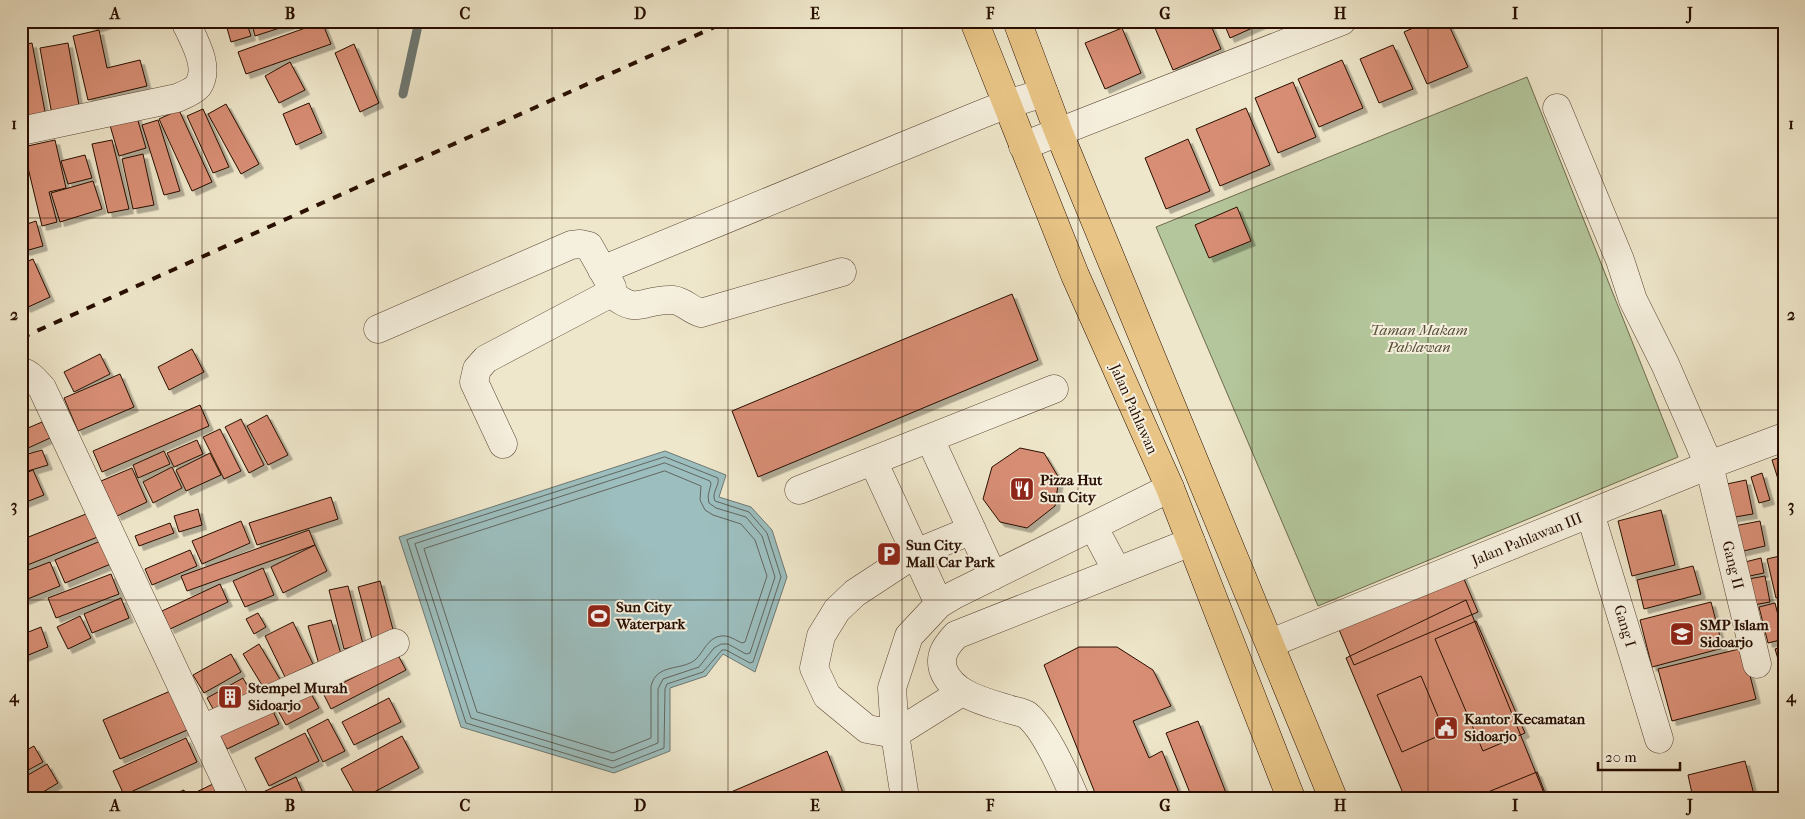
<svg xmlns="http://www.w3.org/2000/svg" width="1805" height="819" font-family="'IM FELL French Canon',serif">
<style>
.green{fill:#b4c79c;stroke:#6e6a4e}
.water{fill:#9cbebe;stroke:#6e7872}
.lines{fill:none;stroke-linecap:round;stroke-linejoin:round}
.shore{stroke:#62665f;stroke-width:1}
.stream{stroke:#6e7872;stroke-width:9}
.building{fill:#d88e74;stroke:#280e00;filter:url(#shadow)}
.minor-casing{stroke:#5a4433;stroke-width:29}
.major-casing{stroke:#280e00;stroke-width:29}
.minor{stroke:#f5efdd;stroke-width:28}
.major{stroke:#e8c486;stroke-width:28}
.rail{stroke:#280e00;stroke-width:4;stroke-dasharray:9 9;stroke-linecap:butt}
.grid{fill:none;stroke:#280e00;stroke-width:1;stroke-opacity:0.55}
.labels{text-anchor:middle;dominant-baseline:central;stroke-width:4;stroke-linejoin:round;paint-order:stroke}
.park-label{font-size:15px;font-style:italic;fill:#594f37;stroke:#f5efdd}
.street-label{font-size:15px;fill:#280e00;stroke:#f5efdd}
.poi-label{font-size:15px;font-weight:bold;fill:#280e00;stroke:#f5efdd;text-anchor:start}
.neatline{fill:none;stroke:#280e00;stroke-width:2}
.grid-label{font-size:16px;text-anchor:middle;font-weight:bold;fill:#280e00}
</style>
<defs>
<filter id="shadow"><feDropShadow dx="4.5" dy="4.5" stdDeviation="0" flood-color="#0004"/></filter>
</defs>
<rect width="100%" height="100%" fill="#efe7cb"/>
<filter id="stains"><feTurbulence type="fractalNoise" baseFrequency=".004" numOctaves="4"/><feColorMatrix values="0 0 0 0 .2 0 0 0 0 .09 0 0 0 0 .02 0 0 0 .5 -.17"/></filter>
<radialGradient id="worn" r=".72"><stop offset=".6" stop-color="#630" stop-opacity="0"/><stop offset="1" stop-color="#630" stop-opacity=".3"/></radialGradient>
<path class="green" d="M1527 77 1678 457 1318 606 1156 227Z"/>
<path class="water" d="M665 451 726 475 719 497 751 507 772 530 787 577 755 672 723 654 706 676 670 688V751L614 773 461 727 399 537Z"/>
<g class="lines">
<path class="shore" d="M665 457 718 478C720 485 711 493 715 501L749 512 767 533 781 577 753 662 750 663 726 650H722L703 672 667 684 665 689 664 748 613 768 466 723 407 540Z
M665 463 710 481 711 484 708 496 709 503 716 508 746 517 762 536 775 577 750 653 746 654 728 644H721L714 648 699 667 663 679 658 689V743L613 761 471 718 415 544Z
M665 471 701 486 700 500 705 510 713 515 741 524 755 540 767 576 745 642 742 643C735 640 729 635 721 636 707 638 704 652 695 660 681 671 657 663 651 686V738L613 753 477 712 424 549Z"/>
<path class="stream" d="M403 94 419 21"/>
</g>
<path class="building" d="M90 21H116L93 29Z
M225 21H246L251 36 231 42Z
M251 21H291L292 24 255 36Z
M1152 21H1209L1221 49 1173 70Z
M1223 21H1268L1230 38Z
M1429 21H1447L1468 67 1427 84 1404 32Z
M322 22 331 44 246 74 238 52Z
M1122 28 1141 73 1105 89 1085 43Z
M99 30 107 68 140 60 147 86 88 100 73 36Z
M32 43 46 117 21 121V45Z
M68 43 80 111 52 115 40 48Z
M354 44 379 103 360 112 335 53Z
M1393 45 1413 89 1379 103 1360 59Z
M1342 60 1363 108 1319 127 1298 79Z
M290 62 305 90 279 103 265 76Z
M1293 82 1316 137 1278 153 1255 98Z
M309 103 322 133 296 145 283 114Z
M226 104 259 164 241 174 208 114Z
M1246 108 1270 165 1220 186 1196 129Z
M203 109 229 167 213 173 187 116Z
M179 110 212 182 192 191 159 119Z
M136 114 146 148 119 156 109 122Z
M158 120 180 191 164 195 142 125Z
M1188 139 1210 191 1166 209 1145 158Z
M55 140 66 188 49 192 57 222 42 226 23 147Z
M112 140 129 209 108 213 92 144Z
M143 154 154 205 133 209 122 159Z
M85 155 92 178 68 184 61 161Z
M93 181 102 209 60 222 51 193Z
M1237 207 1251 241 1209 258 1195 225Z
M36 221 43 246 25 251 21 238V226Z
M33 259 50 297 26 308 21 297V264Z
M1012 294 1038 360 758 477 732 411Z
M192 349 204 372 169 390 158 367Z
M100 354 110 374 74 392 64 372Z
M120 374 134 407 78 431 64 398Z
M200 405 209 426 102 472 93 451Z
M267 415 288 455 268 465 247 426Z
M241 419 264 465 249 473 225 427Z
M42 422 50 438 26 449 21 439V431Z
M220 429 241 471 224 479 203 437Z
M197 440 203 454 174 467 167 453Z
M1020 448 1044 453 1059 478 1055 506 1027 528 1000 522 983 499 992 467Z
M42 450 48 465 21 473V456Z
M164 451 170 464 138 478 133 465Z
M210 453 221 475 186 491 176 470Z
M1781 457 1784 466V498L1772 460Z
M172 467 182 488 153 503 143 482Z
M132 468 147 502 117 516 101 481Z
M33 470 44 495 21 504V475Z
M1762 473 1770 500 1759 503 1751 477Z
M1746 480 1753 514 1729 518 1722 485Z
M331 497 338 519 257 545 249 523Z
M198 509 202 525 179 532 174 516Z
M1661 510 1675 565 1632 576 1618 521Z
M91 512 100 536 25 566 21 558V540Z
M241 521 250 543 202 564 192 541Z
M1760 521 1765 546 1739 552 1734 526Z
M170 523 174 533 139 546 135 536Z
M309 530 315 545 187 591 181 576Z
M103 540 113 563 65 583 55 560Z
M315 545 327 571 283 593 271 567Z
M190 550 197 566 152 585 145 569Z
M1784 555V596L1776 598 1767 559Z
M1761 558 1764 573 1745 577 1741 563Z
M50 562 60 586 25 600 21 591V573Z
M1693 566 1701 594 1644 609 1637 580Z
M263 568 274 595 245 607 233 581Z
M1461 572 1478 612 1354 665 1337 625Z
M111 574 119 594 56 618 48 598Z
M1765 576 1770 602 1748 606 1743 580Z
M380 581 395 637 373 643 358 587Z
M220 584 228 602 170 629 162 611Z
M348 586 363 644 344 649 329 590Z
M121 598 129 618 92 633 84 614Z
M1466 600 1546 798H1405L1346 658Z
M1711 602 1723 648 1652 667 1640 620Z
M1775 603 1784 639 1768 643 1759 607Z
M258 613 266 627 254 634 246 619Z
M80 616 91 638 68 649 57 627Z
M331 620 343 661 320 668 308 626Z
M1476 621 1525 733 1483 751 1435 639Z
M293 622 313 664 285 677 265 636Z
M41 627 48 647 21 658V635Z
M259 644 284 686 268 695 243 654Z
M1784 646V679L1775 649Z
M1079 647H1117L1153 670 1171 706 1133 721 1149 758 1162 751 1181 798H1097L1044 665Z
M1743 648 1756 699 1672 721 1658 669Z
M231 654 241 672 204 693 193 675Z
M398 655 406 670 331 709 323 693Z
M1421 676 1445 733 1402 752 1377 695Z
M243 678 253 696 217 716 207 698Z
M175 689 192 728 120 759 103 720Z
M309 690 319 708 286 725 276 707Z
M389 698 401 722 354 745 342 722Z
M270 705 279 724 227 749 217 730Z
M328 719 345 751 323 762 307 730Z
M1198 721 1228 798H1192L1166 733Z
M305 733 319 761 269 786 255 758Z
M402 736 419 768 363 798H357L341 769Z
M186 738 197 762 124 795 113 771Z
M34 746 43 762 21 774V753Z
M827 751 845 798H717L792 766Z
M1745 761 1755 798H1693L1688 775Z
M47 764 58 783 33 798H21V779Z
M1537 772 1547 798H1491L1488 792Z
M296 777 305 798H250Z
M215 783 222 798H189L188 796Z
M184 790 186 798H175L174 794Z"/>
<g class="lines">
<defs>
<path id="minor" d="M1557 108 1620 260 1633 300 1665 364 1709 465 1757 664
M21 131 177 98C184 95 194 91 198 86 211 67 193 39 185 21
M1023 146 1342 21
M602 270 977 116 1007 104 1044 93
M611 293C638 317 643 298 673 300 684 301 690 310 701 313L842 272
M378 329 571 245 580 244 589 246 612 287 611 293 486 359 477 369 474 382 503 444
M21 372C30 373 36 382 42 388L234 798
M930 439 993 576
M873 461 939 604
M799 490 1054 389
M1590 513 1659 739
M1093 526 1117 571
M1271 643 1709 465 1784 437
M962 692 895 734 867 729 827 696 814 668 821 636 837 610 855 593 916 553 972 530
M202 729 395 643
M905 798 895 734 892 688 909 636 939 604 954 595 1170 488
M1075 798C1066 777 1045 729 1027 715 1022 712 1014 711 1008 709 985 702 951 694 943 669 939 654 947 645 956 635L1191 542"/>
<path id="major" d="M974 21 1075 275 1170 488 1291 798
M1017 21 1059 133 1333 798"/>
</defs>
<use href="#minor" class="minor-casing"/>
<use href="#major" class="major-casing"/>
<use href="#minor" class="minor"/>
<use href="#major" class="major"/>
<path class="rail" d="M21 338 728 21"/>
</g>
<path class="grid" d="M202 21V798M378 21V798M552 21V798M728 21V798M902 21V798M1078 21V798M1252 21V798M1428 21V798M1602 21V798M21 218H1784M21 410H1784M21 600H1784"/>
<defs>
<symbol id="restaurant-square" viewBox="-11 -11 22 22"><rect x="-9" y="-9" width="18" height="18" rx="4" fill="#8f2418" stroke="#f5efdd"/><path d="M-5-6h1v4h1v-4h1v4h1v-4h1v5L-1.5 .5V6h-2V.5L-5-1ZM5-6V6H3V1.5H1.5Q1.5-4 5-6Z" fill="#fff"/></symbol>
<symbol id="parking-square" viewBox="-11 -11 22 22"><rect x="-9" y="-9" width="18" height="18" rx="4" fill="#8f2418" stroke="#f5efdd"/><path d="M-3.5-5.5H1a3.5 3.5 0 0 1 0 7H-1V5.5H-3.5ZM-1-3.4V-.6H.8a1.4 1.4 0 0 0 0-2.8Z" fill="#fff"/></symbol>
<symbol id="stadium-square" viewBox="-11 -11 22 22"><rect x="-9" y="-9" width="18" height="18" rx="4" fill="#8f2418" stroke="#f5efdd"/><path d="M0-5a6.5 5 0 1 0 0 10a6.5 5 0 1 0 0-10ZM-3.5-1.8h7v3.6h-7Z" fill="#fff"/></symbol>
<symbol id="school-square" viewBox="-11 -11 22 22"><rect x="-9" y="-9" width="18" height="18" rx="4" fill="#8f2418" stroke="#f5efdd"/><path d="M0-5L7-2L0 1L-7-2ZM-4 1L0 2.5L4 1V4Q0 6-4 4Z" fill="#fff"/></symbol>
<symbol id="building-square" viewBox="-11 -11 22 22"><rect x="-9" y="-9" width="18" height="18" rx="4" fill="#8f2418" stroke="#f5efdd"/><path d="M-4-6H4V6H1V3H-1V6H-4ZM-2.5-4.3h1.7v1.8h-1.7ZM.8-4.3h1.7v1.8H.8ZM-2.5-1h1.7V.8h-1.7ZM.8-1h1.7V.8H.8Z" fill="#fff"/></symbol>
<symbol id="civic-square" viewBox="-11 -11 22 22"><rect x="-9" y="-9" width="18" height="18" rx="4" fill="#8f2418" stroke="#f5efdd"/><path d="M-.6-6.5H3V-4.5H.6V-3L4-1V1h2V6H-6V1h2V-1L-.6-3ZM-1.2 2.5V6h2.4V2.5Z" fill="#fff"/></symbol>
</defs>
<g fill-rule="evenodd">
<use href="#restaurant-square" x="1008" y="475" width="28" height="28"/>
<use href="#parking-square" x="875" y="540" width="28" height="28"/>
<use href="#stadium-square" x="585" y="602" width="28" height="28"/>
<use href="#school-square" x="1668" y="620" width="28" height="28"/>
<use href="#building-square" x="216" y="683" width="28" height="28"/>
<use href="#civic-square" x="1432" y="714" width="28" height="28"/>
</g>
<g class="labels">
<g class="park-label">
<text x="1419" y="330">Taman Makam<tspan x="1419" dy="17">Pahlawan</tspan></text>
</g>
<g class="street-label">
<text transform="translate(1134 409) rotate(66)">Jalan Pahlawan</text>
<text transform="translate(1527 539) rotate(-22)">Jalan Pahlawan III</text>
<text transform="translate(1733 565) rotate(76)">Gang II</text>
<text transform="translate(1625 626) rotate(73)">Gang I</text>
</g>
<g class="poi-label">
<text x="1040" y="480">Pizza Hut<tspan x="1040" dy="17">Sun City</tspan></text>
<text x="906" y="545">Sun City<tspan x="906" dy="17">Mall Car Park</tspan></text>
<text x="616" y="607">Sun City<tspan x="616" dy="17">Waterpark</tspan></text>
<text x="1700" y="625">SMP Islam<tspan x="1700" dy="17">Sidoarjo</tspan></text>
<text x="248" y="688">Stempel Murah<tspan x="248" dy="17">Sidoarjo</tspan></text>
<text x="1464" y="719">Kantor Kecamatan<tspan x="1464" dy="17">Sidoarjo</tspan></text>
</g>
</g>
<rect width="1805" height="819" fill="none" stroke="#efe7cb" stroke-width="55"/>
<path d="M1598 762v8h82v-8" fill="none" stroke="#280e00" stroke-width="2.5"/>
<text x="1605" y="762" font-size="15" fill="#280e00" stroke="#f5efdd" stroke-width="4" paint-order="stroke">20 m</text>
<rect x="28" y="28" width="1750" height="764" class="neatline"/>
<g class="grid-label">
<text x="115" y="19">A</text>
<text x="290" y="19">B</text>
<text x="465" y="19">C</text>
<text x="640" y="19">D</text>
<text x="815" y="19">E</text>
<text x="990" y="19">F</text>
<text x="1165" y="19">G</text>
<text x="1340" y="19">H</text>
<text x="1515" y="19">I</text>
<text x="1690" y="19">J</text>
<text x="14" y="129">1</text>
<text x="1791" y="129">1</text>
<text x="14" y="320">2</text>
<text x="1791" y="320">2</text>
<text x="14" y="511">3</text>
<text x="1791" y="511">3</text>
<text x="14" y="702">4</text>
<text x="1791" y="702">4</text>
<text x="115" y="811">A</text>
<text x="290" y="811">B</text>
<text x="465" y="811">C</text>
<text x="640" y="811">D</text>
<text x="815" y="811">E</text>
<text x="990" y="811">F</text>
<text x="1165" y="811">G</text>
<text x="1340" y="811">H</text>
<text x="1515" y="811">I</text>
<text x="1690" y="811">J</text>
</g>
<rect width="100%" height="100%" filter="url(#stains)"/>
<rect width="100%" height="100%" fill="url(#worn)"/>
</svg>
